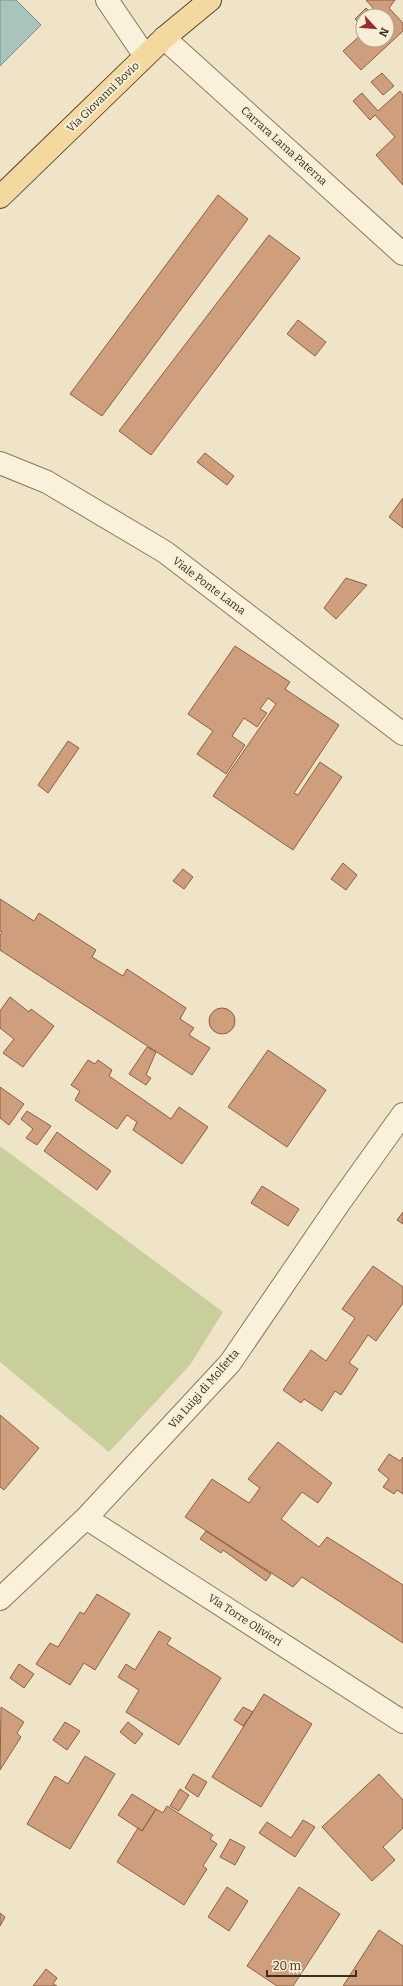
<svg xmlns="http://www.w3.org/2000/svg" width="403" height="1986" font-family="Bitter,serif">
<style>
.green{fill:#c9cf9b}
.water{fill:#a9c4bc;stroke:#6f938a}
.building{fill:#cf9f7d;stroke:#8d5f41}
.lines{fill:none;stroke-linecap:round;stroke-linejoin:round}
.minor-casing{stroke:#8d765c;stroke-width:24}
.major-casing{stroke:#5b4430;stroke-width:24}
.minor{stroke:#faf1dc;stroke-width:22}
.major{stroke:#f3d9a0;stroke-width:22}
.labels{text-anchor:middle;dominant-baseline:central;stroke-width:4;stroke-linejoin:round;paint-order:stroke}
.street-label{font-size:11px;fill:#3d2e20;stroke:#f7eed8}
</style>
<rect width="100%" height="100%" fill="#f0e4c8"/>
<path class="green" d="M0 1146 223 1312 190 1365 109 1452 0 1362Z"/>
<path class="water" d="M0 0H16L41 25 0 66Z"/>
<path class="building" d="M366 0H395L389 8 403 23V31L361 70 343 51 363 33V40H387V16H380Z
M366 8 373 15 363 16V26L355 19Z
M382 73 394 86 383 95 371 82Z
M400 91 403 95V185L376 155 395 137 375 115 370 120 353 101 362 93 378 111Z
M218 195 248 219 102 416 70 394Z
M269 235 300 258 151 455 119 431Z
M298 320 326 342 315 356 287 334Z
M205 453 234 476 227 485 197 462Z
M403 498V528L389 517Z
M346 578 367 585 336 619 324 608Z
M235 646 290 682 285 689 339 725 294 793 298 795 320 762 342 777 293 850 213 796 276 704 268 698 260 709 267 713 257 727 244 718 232 736 245 745 226 774 197 754 213 731 188 714Z
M68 741 79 748 48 793 38 785Z
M343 863 357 875 346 890 331 879Z
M183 869 193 877 184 889 173 881Z
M0 899 34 921 39 913 96 950 92 957 123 976 127 969 186 1008 180 1019 194 1028 189 1035 210 1048 192 1075 0 950V935L2 932 0 931Z
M10 997 29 1012 31 1009 54 1026 23 1067 3 1053 14 1039 0 1028V1011Z
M209 1021a13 13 0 1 1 26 0a13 13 0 1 1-26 0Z
M147 1047 156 1052 146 1075 151 1078 146 1085 129 1074Z
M268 1050 326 1090 287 1147 228 1107Z
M88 1060 95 1064 98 1060 112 1070 109 1076 171 1119 179 1107 208 1127 182 1164 133 1130 137 1122 127 1115 117 1129 75 1100 80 1091 71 1085Z
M0 1087 24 1104 9 1125 0 1118Z
M27 1111 51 1126 37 1145 26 1138 33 1129 21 1119Z
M57 1132 111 1171 97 1190 44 1151Z
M262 1186 299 1209 288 1226 251 1203Z
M403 1212V1224L397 1220Z
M373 1266 403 1287V1303L376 1341 368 1335 349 1363 358 1369 341 1395 335 1391 322 1411 304 1399 301 1403 283 1390 311 1350 326 1361 355 1318 342 1309Z
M0 1415 39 1448 4 1490 0 1487Z
M278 1442 332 1483 318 1503 302 1492 281 1519 319 1547 327 1537 403 1585V1643L302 1577 293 1587 185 1517 212 1479 249 1503 260 1488 248 1479Z
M389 1454 400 1461 403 1457V1494L397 1490 394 1494 383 1487 389 1479 378 1470Z
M206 1531 271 1574 266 1581 223 1550 221 1553 200 1539Z
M97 1594 130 1614 95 1670 84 1663 70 1685 36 1664 50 1643 58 1647 80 1612 84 1614Z
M159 1631 171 1638 167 1644 221 1678 179 1745 126 1712 139 1690 118 1677 126 1664 135 1670Z
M19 1664 34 1674 24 1688 10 1678Z
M264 1694 312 1724 261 1807 212 1777Z
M1 1707 24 1722 17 1733 21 1737 0 1770Z
M243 1707 253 1712 243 1726 234 1720Z
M65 1722 80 1731 67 1750 53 1740Z
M128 1722 143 1734 135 1744 120 1732Z
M85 1756 115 1774 70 1849 27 1824 55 1776 68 1784Z
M193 1774 207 1782 198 1797 185 1788Z
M379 1774 403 1800V1828L383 1847 395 1860 372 1881 322 1827Z
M180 1789 189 1795 179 1811 170 1806Z
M132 1794 156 1809 142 1831 118 1815Z
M167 1806 213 1835 210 1839 217 1844 203 1866 207 1869 184 1905 117 1862 138 1828 142 1831 156 1809 163 1813Z
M303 1820 315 1827 295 1857 259 1833 267 1822 291 1838Z
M230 1839 245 1847 235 1865 220 1857Z
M227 1887 248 1901 229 1931 208 1917Z
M299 1887 340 1914 293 1986H277L247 1966Z
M0 1913 5 1917 0 1926Z
M379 1930 403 1946V1986H343Z
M46 1969 57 1978 53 1984 57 1986H33Z"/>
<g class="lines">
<defs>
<path id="minor" d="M107 0 145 56
M164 38 403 254
M0 463 47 482 165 552 403 734
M86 1518 403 1722
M0 1599 86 1518 230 1363 340 1202 403 1114"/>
<path id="major" d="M0 197 164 38 210 0"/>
</defs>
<use href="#minor" class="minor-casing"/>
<use href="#major" class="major-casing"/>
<use href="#minor" class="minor"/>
<use href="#major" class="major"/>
</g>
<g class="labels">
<g class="street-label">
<text transform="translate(103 97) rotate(-44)">Via Giovanni Bovio</text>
<text transform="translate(284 146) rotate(42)">Carrara Lama Paterna</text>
<text transform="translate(209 586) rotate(37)">Viale Ponte Lama</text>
<text transform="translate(204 1389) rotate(-49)">Via Luigi di Molfetta</text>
<text transform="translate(245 1620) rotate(33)">Via Torre Olivieri</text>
</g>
</g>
<g transform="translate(375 28) rotate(116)"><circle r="19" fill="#f7eed8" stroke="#ada18e"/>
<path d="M0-3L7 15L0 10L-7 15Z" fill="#9e2a2b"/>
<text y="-6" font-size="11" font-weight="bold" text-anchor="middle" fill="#3d2e20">N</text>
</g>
<path d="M267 1970v6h89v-6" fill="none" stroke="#3d2e20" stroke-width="2"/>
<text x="273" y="1970" font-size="12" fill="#3d2e20" stroke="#f7eed8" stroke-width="3" paint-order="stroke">20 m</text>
</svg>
